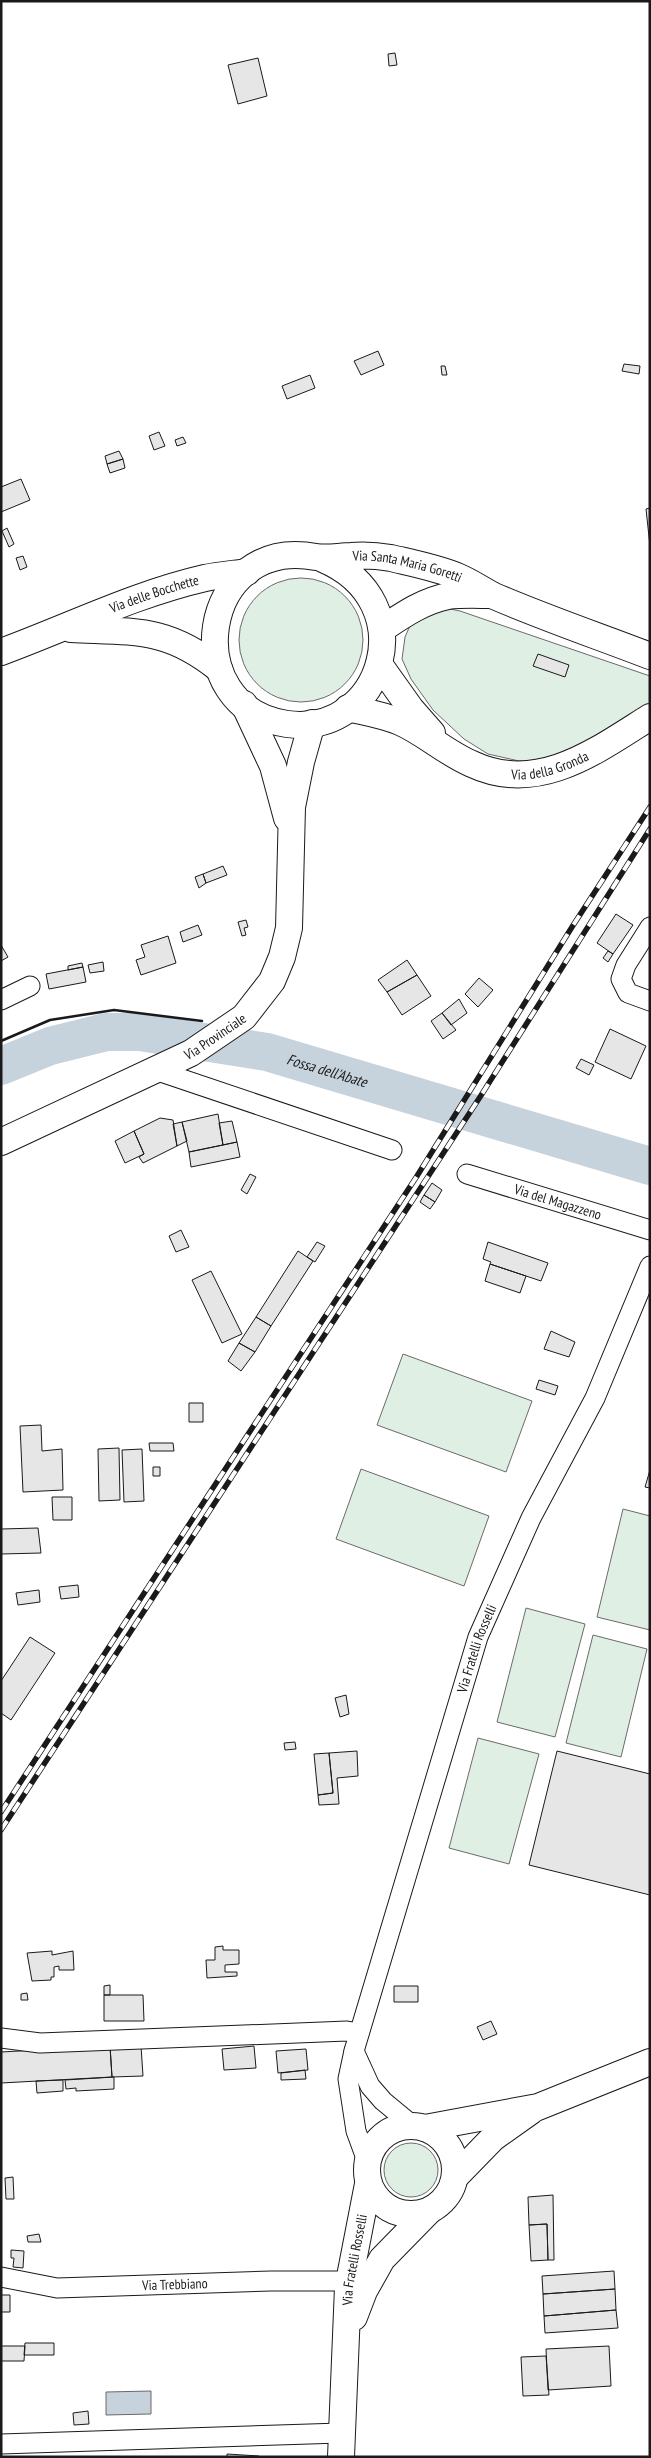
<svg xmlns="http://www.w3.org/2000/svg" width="651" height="2458" font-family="'PT Sans Narrow',sans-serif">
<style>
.green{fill:#e0efe3;stroke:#6a6a6a}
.water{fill:#c6d2dc;stroke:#6a6a6a}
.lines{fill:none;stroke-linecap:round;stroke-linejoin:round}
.river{stroke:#c6d2dc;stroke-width:38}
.building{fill:#e6e6e6;stroke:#1a1a1a}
.street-casing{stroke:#1a1a1a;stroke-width:21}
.secondary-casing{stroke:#1a1a1a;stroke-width:28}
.street{stroke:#fff;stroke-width:19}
.secondary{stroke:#fff;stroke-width:26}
.rail-casing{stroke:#1a1a1a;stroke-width:5.5}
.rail{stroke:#fff;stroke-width:4;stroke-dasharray:11;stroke-linecap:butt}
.wall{stroke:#1a1a1a;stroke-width:2.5}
.labels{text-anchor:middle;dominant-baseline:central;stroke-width:4;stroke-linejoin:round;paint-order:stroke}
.street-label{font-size:14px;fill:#1a1a1a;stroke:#fff}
.water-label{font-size:15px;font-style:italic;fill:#1a1a1a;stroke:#fff}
</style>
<rect width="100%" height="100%" fill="#fff"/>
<path class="green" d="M239 640a62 62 0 1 1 124 0a62 62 0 1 1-124 0Z
M441 607 460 611 650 676V706L615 730 541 762 519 761 488 754 464 739 433 710 411 679 402 659 405 637 412 621Z
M403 1354 532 1401 506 1472 377 1425Z
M361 1469 489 1516 464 1586 336 1539Z
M623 1509 650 1516V1630L597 1617Z
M526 1608 585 1624 555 1737 497 1722Z
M593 1635 647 1649 621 1757 566 1743Z
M478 1738 539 1754 509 1864 449 1848Z
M384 2170a27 27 0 1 1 54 0a27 27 0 1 1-54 0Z"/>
<path class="water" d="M151 2391V2414L106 2415V2392Z"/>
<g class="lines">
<path class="river" id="s1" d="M1 1066 50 1046 106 1032H140L267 1052 650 1166"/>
</g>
<path class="building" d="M395 53 397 65 389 66 388 54Z
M258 58 267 96 238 104 228 65Z
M378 351 384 365 361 375 354 361Z
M624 364 640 366 639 374 622 371Z
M441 366H445L447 375H442Z
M310 375 315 388 287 399 282 386Z
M159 432 165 446 154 450 149 436Z
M183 437 186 443 177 446 175 440Z
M119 451 123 459 107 464 105 456Z
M123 459 125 468 110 473 107 464Z
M21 479 30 500 1 512V487Z
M650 508V546L646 509Z
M7 528 14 544 9 547 2 531Z
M23 556 27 567 20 570 16 558Z
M538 654 569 665 565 677 533 666Z
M223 866 227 875 206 883 203 874Z
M203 874 206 883 199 888 195 877Z
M616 914 633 925 613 954 597 943Z
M246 920 248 927 244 928 246 935 242 936 238 922Z
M198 925 202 935 183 942 180 932Z
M168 936 176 963 141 975 136 960 145 957 141 945Z
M1 945 8 957 1 961Z
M608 951 613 954 608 962 603 958Z
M407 960 417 975 387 992 378 980Z
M103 962 104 971 90 973 88 965Z
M82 963 83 967 68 970V966Z
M83 967 86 982 49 989 46 974Z
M417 975 431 996 402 1015 387 992Z
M479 978 493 990 478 1007 465 994Z
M459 999 467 1013 451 1025 442 1013Z
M442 1013 456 1030 443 1039 431 1021Z
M610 1029 646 1046 631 1079 595 1062Z
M581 1059 594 1065 589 1075 576 1068Z
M218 1114 223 1145 189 1152 182 1122Z
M160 1118 173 1120 177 1146 143 1163 139 1157 144 1154 134 1131Z
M232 1121 237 1142 223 1145 219 1123Z
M182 1122 187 1141 177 1146 173 1124Z
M134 1131 144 1154 125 1163 115 1141Z
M237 1142 240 1157 191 1167 189 1152Z
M250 1174 256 1177 247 1194 241 1190Z
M432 1183 442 1190 435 1202 424 1195Z
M424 1195 435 1202 430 1209 420 1202Z
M181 1230 189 1247 176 1252 169 1236Z
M317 1242 325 1246 315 1262 307 1257Z
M488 1242 548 1263 541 1281 490 1264 491 1262 483 1259Z
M298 1251 313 1261 271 1326 256 1317Z
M490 1264 526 1276 520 1293 485 1281Z
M211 1271 242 1334 222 1343 192 1280Z
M256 1317 271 1326 255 1352 239 1343Z
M551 1331 575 1342 569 1357 544 1349Z
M239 1343 255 1352 241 1371 228 1361Z
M539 1380 558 1386 555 1395 536 1389Z
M189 1403H203V1422H189Z
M41 1425 42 1451 62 1449 63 1490 23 1492 20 1426Z
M149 1443H173L174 1451H150Z
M119 1448 120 1500 99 1501 98 1449Z
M142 1449 144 1501 124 1502 122 1450Z
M153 1467H160V1476H153Z
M650 1470V1488L645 1487Z
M52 1497H72V1520H53Z
M38 1528 41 1553 1 1554V1529Z
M78 1585 79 1597 61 1599 59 1587Z
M39 1590 40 1602 18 1605 16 1593Z
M30 1637 55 1653 11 1720 1 1713V1681Z
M346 1695 349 1714 340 1717 335 1698Z
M295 1742 296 1749 285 1750 284 1743Z
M357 1751 358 1776 337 1778 339 1804 319 1805 318 1795 333 1793 329 1753Z
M557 1751 650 1774V1895L529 1865Z
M329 1753 333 1793 318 1795 314 1754Z
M223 1946V1950H239V1964L225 1965V1972H237V1976L207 1978 206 1960H215V1947Z
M52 1951V1955L73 1951 74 1970H59V1966L54 1967V1977H51V1980L32 1981 27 1953Z
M110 1985V1995H104V1986Z
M394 1986H418V2002H394Z
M27 1993 28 2000H21V1994Z
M104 1995H143L144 2021H104Z
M491 2021 497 2034 483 2040 477 2027Z
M110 2046 112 2077 1 2083V2052Z
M110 2046H141L143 2076 112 2077Z
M254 2046 256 2068 224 2070 222 2049Z
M306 2049 308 2070 278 2073 276 2051Z
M305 2070 306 2079 281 2080V2073Z
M114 2077V2089L76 2091V2088L66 2089 65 2080Z
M63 2080V2091L37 2093 36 2081Z
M13 2177 14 2199H6L5 2178Z
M553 2195 554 2260H548L547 2224 529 2225 528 2197Z
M547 2224 548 2260 531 2261 529 2225Z
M39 2234 41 2242H28L27 2236Z
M11 2250 24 2251 23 2268 13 2267 14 2258H11Z
M614 2271 615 2289 543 2294 542 2276Z
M615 2289 616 2310 544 2316 543 2294Z
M1 2295H10V2312H1Z
M616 2310 618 2328 545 2333 544 2316Z
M25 2343H54V2355H24Z
M1 2346H25L24 2361H1Z
M609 2346 611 2386 548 2390 546 2349Z
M546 2356 549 2395 523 2396 521 2357Z
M88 2411 89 2424 74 2425 73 2413Z
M227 2454 259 2456V2457H227Z"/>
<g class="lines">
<defs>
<g id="street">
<path d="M650 927 626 965 621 979 628 993 650 1001"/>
<path d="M1 1000 30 986"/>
<path d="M155 1070 392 1150"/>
<path id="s2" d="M467 1174 650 1230"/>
<path d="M1 2038 40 2043 347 2031 359 2033"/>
<path d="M354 2051 370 2086 383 2101 412 2125"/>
<path id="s3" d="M367 2161 356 2131 348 2079 354 2051 478 1637 531 1518 595 1398 650 1266"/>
<path id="s4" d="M1 2277 57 2288 271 2281H341L348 2287"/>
<path d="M1 2444 341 2433"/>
</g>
<g id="secondary">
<path id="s5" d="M323 559C425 602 383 737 287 724 176 708 199 535 316 557 328 559 340 556 351 556 363 555 379 556 391 558 412 563 438 568 459 577 471 582 482 590 494 596 545 618 598 636 650 656"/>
<path d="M71 629C134 632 167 627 219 669"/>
<path d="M382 629C403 615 423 601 448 596 462 594 478 595 491 595"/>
<path id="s6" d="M1 652C69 627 135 594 205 578 219 575 233 574 247 572"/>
<path d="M379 664 411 709 432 733"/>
<path d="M244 704 273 766 287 818"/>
<path id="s7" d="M348 708C365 712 384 715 400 722 425 733 446 753 472 764 538 795 596 751 650 717"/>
<path id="s8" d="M1 1142 191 1053 244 1017 272 981 282 957 289 928 292 807 301 762 312 723"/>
<circle cx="411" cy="2170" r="44"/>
<path d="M425 2128 538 2107 650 2062"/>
<path d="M456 2176 493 2138 531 2111"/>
<path d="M354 2317 364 2291 382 2259 429 2211"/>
<path id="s9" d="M341 2457 348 2287 368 2184"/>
</g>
</defs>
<use href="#street" class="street-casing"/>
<use href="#secondary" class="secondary-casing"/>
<use href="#street" class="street"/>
<use href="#secondary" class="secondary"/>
<defs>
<path id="rail" d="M1 1812 417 1176 572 927 650 807
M1 1830 480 1097 650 829"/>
</defs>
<use href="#rail" class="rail-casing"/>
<use href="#rail" class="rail"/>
<path class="wall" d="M1 1041 50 1020 114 1010 202 1021"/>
</g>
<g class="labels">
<g class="street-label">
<text stroke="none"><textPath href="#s5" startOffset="616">Via Santa Maria Goretti</textPath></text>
<text stroke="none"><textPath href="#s6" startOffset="164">Via delle Bocchette</textPath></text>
<text stroke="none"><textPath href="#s7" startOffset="218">Via della Gronda</textPath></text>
<text stroke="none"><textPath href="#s8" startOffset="239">Via Provinciale</textPath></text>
<text stroke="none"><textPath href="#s2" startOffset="95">Via del Magazzeno</textPath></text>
<text stroke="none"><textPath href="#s3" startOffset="534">Via Fratelli Rosselli</textPath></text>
<text stroke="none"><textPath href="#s9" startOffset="198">Via Fratelli Rosselli</textPath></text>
<text stroke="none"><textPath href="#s4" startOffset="175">Via Trebbiano</textPath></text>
</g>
<g class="water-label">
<text stroke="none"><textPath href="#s1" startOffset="336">Fossa dell'Abate</textPath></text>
</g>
</g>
<rect width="651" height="2458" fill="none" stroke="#1a1a1a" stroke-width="5"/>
</svg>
